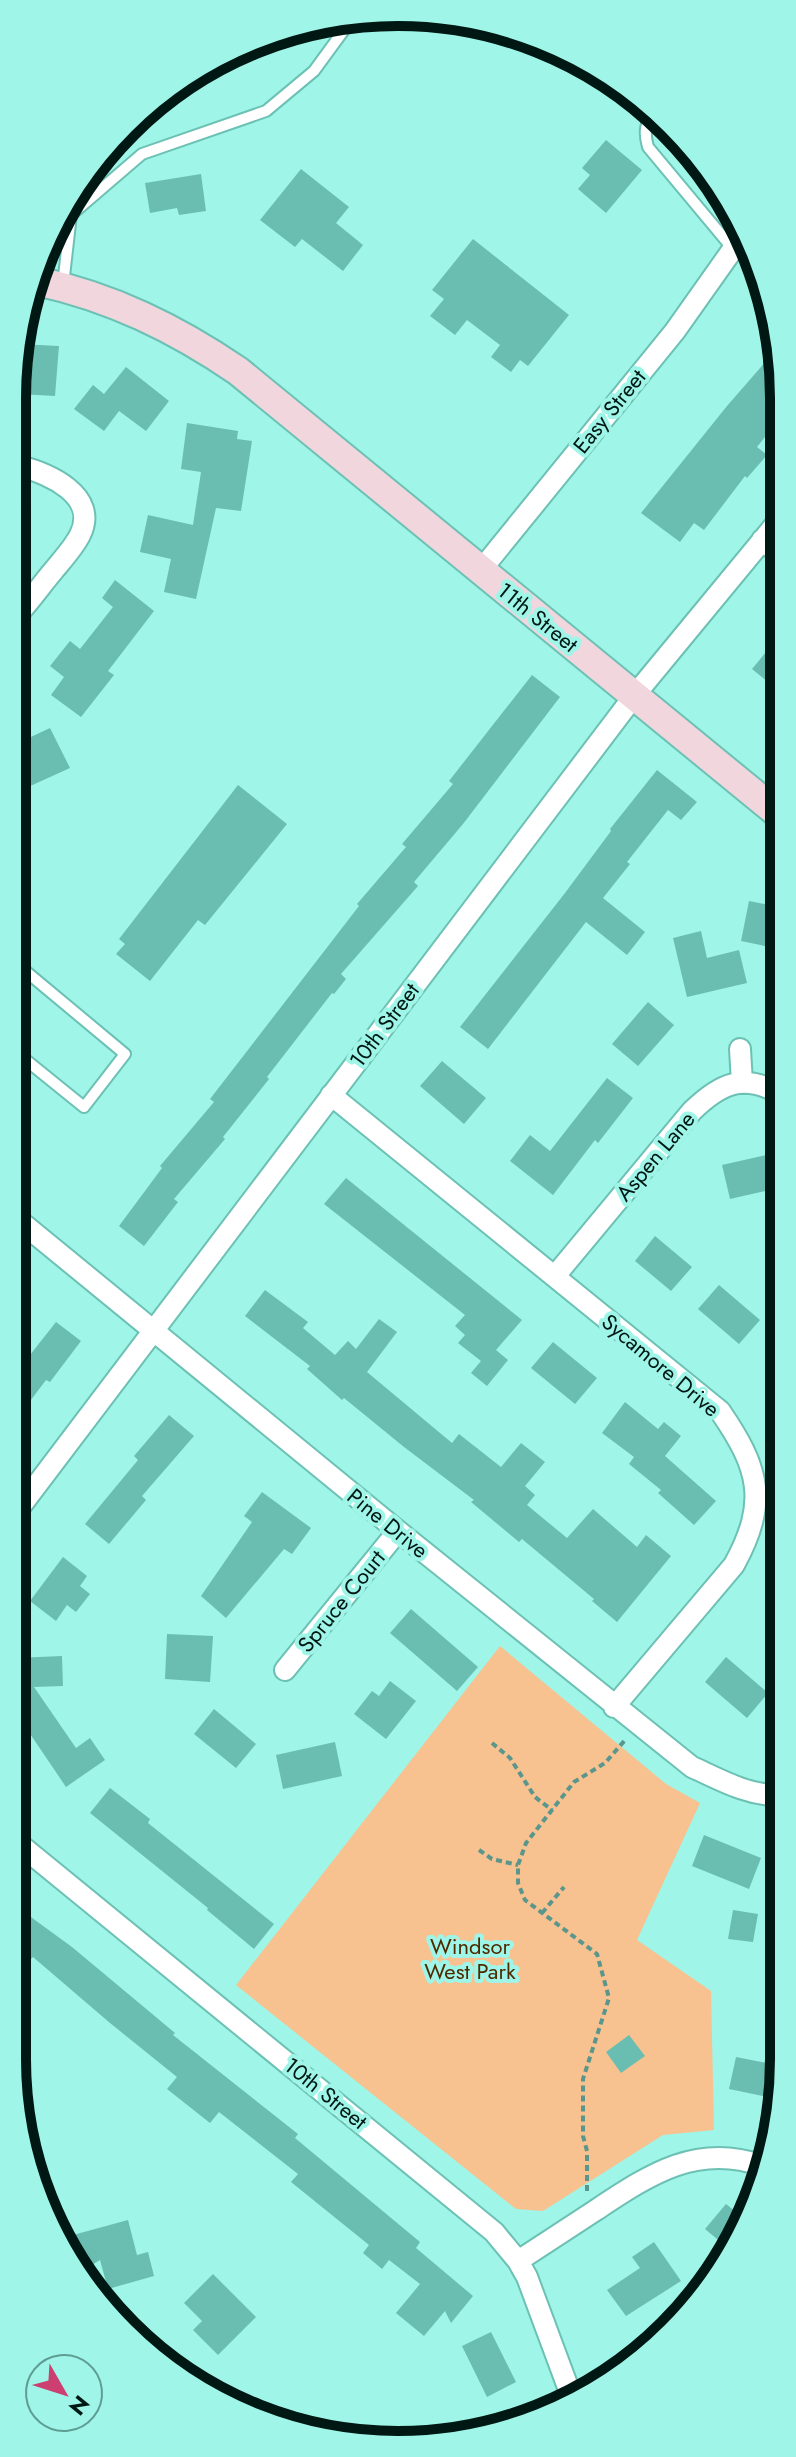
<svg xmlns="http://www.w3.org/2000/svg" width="796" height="2457" font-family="Jost,sans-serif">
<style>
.green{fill:#f8c190}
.building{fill:#69beb1}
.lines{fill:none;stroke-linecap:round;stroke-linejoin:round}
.lane-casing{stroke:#6cc1b4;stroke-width:14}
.street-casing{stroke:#6cc1b4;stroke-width:24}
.secondary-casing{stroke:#6cc1b4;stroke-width:32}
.path{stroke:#5b968c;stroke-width:4;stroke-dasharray:6 4;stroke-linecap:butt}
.lane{stroke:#fff;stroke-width:10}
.street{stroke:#fff;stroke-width:20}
.secondary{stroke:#f1d6de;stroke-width:28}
.labels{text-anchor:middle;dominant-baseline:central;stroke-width:8;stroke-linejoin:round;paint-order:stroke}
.street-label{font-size:22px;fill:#001814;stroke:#9ff5e7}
.park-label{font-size:22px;fill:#4d2a01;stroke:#9ff5e7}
.rim{fill:none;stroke:#001814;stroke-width:10}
</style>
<rect width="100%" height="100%" fill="#9ff5e7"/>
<path class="green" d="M500 1646 666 1784 700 1803 637 1940 711 1991 714 2130 663 2135 543 2211 516 2209 236 1985Z"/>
<path class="building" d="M606 140 642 170 606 213 578 189 590 175 582 168Z
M301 169 349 207 336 223 363 245 343 271 302 239 295 247 260 220Z
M201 174 206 211 179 215 177 208 150 213 145 183Z
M473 239 569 315 528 366 520 360 511 372 491 357 500 345 467 320 455 335 430 316 444 299 432 290Z
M19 344 59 346 55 396 19 394Z
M780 345V418L757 447 767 455 747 478 745 476 704 530 694 523 680 542 641 513 727 406Z
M126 367 169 401 146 431 119 411 104 431 74 409 93 385 104 394Z
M187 423 238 431 237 439 252 441 241 511 216 508 196 599 164 592 171 559 140 552 148 515 193 525 201 472 181 469Z
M115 580 154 611 108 671 114 675 81 717 51 695 64 677 50 666 70 641 80 649 113 607 102 598Z
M780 635V692L752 669Z
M532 675 560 697 463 824 414 882 418 886 341 974 346 979 334 994 332 993 267 1077 269 1079 223 1137 225 1139 174 1199 178 1202 144 1246 119 1226 162 1168 160 1166 214 1102 210 1099 359 906 357 904 406 847 402 844 453 784 449 781Z
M50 728 70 768 17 792 18 743Z
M657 770 697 802 681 820 668 810 627 862 630 864 603 898 645 932 627 955 586 922 488 1049 460 1027 565 893 611 831 610 829Z
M238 785 287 824 205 925 198 920 150 981 116 954 125 944 119 939Z
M749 901 779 907V949L741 941Z
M701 931 707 958 739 950 747 983 687 997 673 938Z
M648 1002 674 1025 638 1066 612 1044Z
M442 1061 486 1098 464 1124 420 1086Z
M607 1078 633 1098 598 1143 595 1140 553 1195 510 1161 530 1135 550 1151Z
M779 1152V1188L730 1199 722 1165Z
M346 1178 522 1320 496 1350 508 1360 487 1386 471 1373 481 1361 458 1343 465 1335 455 1326 465 1315 324 1204Z
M655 1236 692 1267 671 1291 635 1261Z
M719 1285 760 1320 739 1344 698 1309Z
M265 1290 308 1322 303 1328 335 1355 348 1341 356 1349 379 1319 397 1332 367 1372 452 1443 459 1434 501 1467 521 1443 545 1462 525 1486 535 1495 527 1505 567 1538 593 1509 637 1547 646 1535 671 1556 617 1622 592 1601 594 1599 522 1539 519 1542 471 1502 474 1500 404 1447 344 1398 342 1400 307 1369 310 1366 245 1316Z
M56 1322 81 1341 50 1382 46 1380 15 1421V1374Z
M553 1342 597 1378 575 1404 531 1368Z
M625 1402 658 1429 664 1422 681 1436 665 1456 716 1501 694 1525 658 1493 661 1490 629 1464 634 1457 602 1433Z
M169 1415 194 1436 142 1496 146 1500 109 1544 85 1524 138 1460 134 1456Z
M262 1492 311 1528 292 1554 284 1549 226 1618 201 1596 252 1522 244 1516Z
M63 1557 87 1576 80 1586 90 1594 76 1612 67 1605 56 1621 30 1601Z
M411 1609 478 1667 457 1691 390 1633Z
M167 1634 213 1636 210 1682 165 1679Z
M62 1656 63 1686 34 1687 76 1748 90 1738 105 1760 66 1787 18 1716 15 1658Z
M726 1657 768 1693 747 1718 705 1682Z
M390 1681 416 1701 386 1739 354 1714 372 1691 379 1696Z
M214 1709 256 1744 236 1768 194 1734Z
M335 1742 342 1776 283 1789 276 1755Z
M110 1788 150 1819 148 1823 274 1924 254 1949 207 1910 208 1908 90 1813Z
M704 1835 761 1858 749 1889 692 1866Z
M13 1904 72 1947 175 2033 173 2035 298 2134 295 2138 420 2242 416 2248 473 2296 451 2323 445 2311 424 2336 396 2313 420 2284 389 2260 382 2269 363 2253 369 2245 291 2182 298 2174 219 2112 210 2123 167 2089 177 2077 110 2023 33 1957 31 1959 12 1944Z
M733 1910 758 1914 753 1942 728 1939Z
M629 2035 645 2056 621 2073 606 2052Z
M736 2057 777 2065V2099L729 2089Z
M726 2204 742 2217 729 2249 705 2229Z
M128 2220 137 2255 148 2252 154 2276 108 2289 100 2260 82 2271 63 2241 73 2235Z
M654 2242 681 2281 626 2316 607 2290 640 2268 632 2257Z
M213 2274 256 2317 218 2355 193 2330 202 2321 184 2303Z
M491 2332 516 2382 487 2397 462 2346Z"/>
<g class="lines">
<defs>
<path id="lane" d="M653 111C645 124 644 133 648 147L733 249
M71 215 142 154 266 111 314 71 352 19
M734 247 746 232
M733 249 739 219
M63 285 71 215 66 210
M16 1052 84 1107 125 1054 17 964"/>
<path id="street" d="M762 540 780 555
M481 570 675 331 733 249
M18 614C31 600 42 584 54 570 63 559 74 547 80 535 100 495 47 473 19 466
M740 1049 742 1083
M331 1095 720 1411C759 1468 769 1501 734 1565L614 1707
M16 1218 398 1531 692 1767C719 1779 746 1795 777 1795
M555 1276 692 1111C720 1084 742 1073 779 1093
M14 1515 634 696 780 519
M285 1670 398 1531
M13 1839 494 2232 518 2261 527 2277 572 2398
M518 2261C544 2244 570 2227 596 2210 649 2175 697 2142 763 2166"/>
<path id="secondary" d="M37 281C111 297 175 328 238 371L780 815"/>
</defs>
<use href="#lane" class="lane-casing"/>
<use href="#street" class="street-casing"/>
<use href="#secondary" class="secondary-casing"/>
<path class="path" d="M492 1743 510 1758 535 1797 552 1810
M479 1850 492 1859 518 1865
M542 1913 564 1887
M587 2191V2151L583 2136V2079L609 1998 597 1954 525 1900 518 1883V1865L526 1843 574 1782 605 1763 626 1739"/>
<use href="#lane" class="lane"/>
<use href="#street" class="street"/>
<use href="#secondary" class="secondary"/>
</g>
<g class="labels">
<g class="street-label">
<text transform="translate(609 411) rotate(-51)">Easy Street</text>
<text transform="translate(538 617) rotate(39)">11th Street</text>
<text transform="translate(384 1025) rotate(-53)">10th Street</text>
<text transform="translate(655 1156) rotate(-50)">Aspen Lane</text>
<text transform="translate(661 1365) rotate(40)">Sycamore Drive</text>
<text transform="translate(388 1523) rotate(39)">Pine Drive</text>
<text transform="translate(341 1601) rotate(-51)">Spruce Court</text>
<text transform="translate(326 2093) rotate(39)">10th Street</text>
</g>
<g class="park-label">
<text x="470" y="1946">Windsor<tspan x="470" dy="25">West Park</tspan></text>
</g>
</g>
<path d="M0 0H796V2457H0ZM398 26H398A372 372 0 0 1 770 398V2059A372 372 0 0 1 398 2431H398A372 372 0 0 1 26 2059V398A372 372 0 0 1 398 26Z" fill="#9ff5e7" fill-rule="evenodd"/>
<path class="rim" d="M398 26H398A372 372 0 0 1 770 398V2059A372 372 0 0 1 398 2431H398A372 372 0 0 1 26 2059V398A372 372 0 0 1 398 26Z"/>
<g transform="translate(64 2393) rotate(129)"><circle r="38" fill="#9ff5e7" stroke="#5f9d93" stroke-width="2"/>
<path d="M0-6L14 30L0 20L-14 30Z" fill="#cc4071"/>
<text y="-12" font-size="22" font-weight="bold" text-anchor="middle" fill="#001814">N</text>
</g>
</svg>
